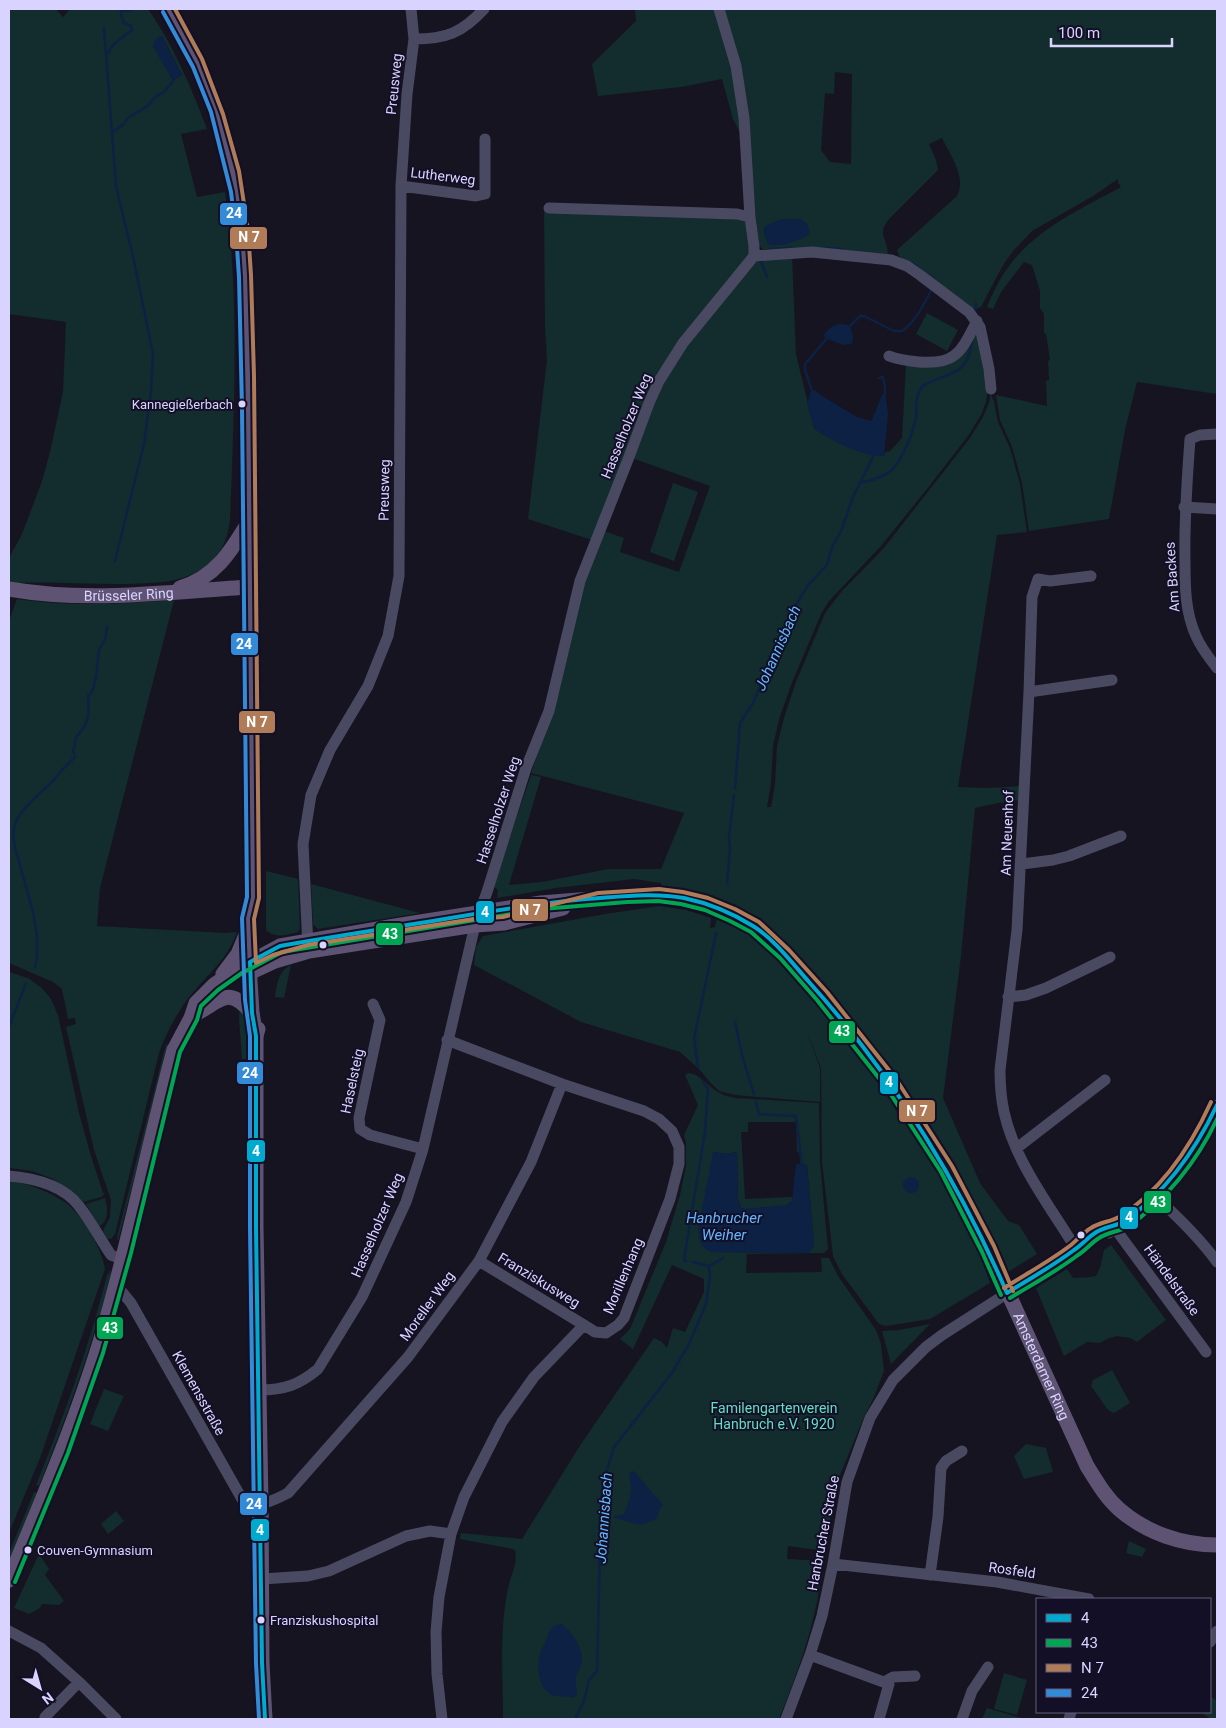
<svg xmlns="http://www.w3.org/2000/svg" width="1226" height="1728" font-family="Roboto,sans-serif">
<style>
.green{fill:#132c2d;fill-rule:evenodd}
.water{fill:#0d2144}
.lines{fill:none;stroke-linecap:round;stroke-linejoin:round}
.stream{stroke:#0d2144;stroke-width:2.5}
.minor{stroke:#4a4962;stroke-width:11}
.major{stroke:#5e5373;stroke-width:15}
.bus-1-casing{stroke:#130f26;stroke-width:8}
.bus-2-casing{stroke:#130f26;stroke-width:8}
.bus-3-casing{stroke:#130f26;stroke-width:8}
.bus-4-casing{stroke:#130f26;stroke-width:8}
.bus-1{stroke:#00a9ce;stroke-width:4}
.bus-2{stroke:#00a651;stroke-width:4}
.bus-3{stroke:#b07c57;stroke-width:4}
.bus-4{stroke:#338bd7;stroke-width:4}
.bus-dot{fill:#d9d4ff;stroke:#130f26;stroke-width:2}
.labels{text-anchor:middle;dominant-baseline:central;stroke-width:4;stroke-linejoin:round;paint-order:stroke}
.bus-label{font-size:13px;fill:#d9d4ff;stroke:#130f26;text-anchor:start}
.street-label{font-size:14px;fill:#d9d4ff;stroke:#130f26}
.park-label{font-size:14px;fill:#5fe0c0;stroke:#130f26}
.water-label{font-size:15px;font-style:italic;fill:#62b6ff;stroke:#130f26}
.line-badge{stroke:#130f26;stroke-width:2}
.badge-label{font-size:14px;text-anchor:middle;font-weight:bold;fill:#fff}
</style>
<rect width="100%" height="100%" fill="#161421"/>
<path class="green" d="M9 9H56L63 17 70 9H148C174 46 191 87 207 129L181 134 197 197 225 192C240 301 234 411 230 520 228 535 224 548 214 559 202 572 179 581 162 582 113 587 64 581 15 583L9 581V558L22 534 42 481 50 452 63 392 66 322 9 314ZM162 36 182 75 173 80 171 77Z
M635 9H1217V394L1137 382 1125 430 1109 519 1029 531 1022 483 1012 447 1000 420 996 395 1047 406 1046 381 1049 380 1048 361 1050 360 1046 334 1044 333V314L1040 308V291L1032 265 1024 262 1001 292 993 309 987 307C993 293 999 279 1009 266 1037 228 1081 209 1121 187L1118 183V179L1093 196 1032 231 1014 250 1003 265 981 307 970 310 900 257 897 250 957 196C967 177 950 155 942 138L929 144 936 160 938 170 890 218C876 234 887 237 888 254L893 256 762 249 759 244 753 194 740 133 733 119 722 79 681 87 598 96 592 64 636 21ZM835 72 852 74 851 164 830 162 821 150 825 93 834 94ZM799 219 807 236 788 243 775 245 764 235V229L779 220Z
M544 208 747 219 750 257 673 350 592 540 528 519 547 360 545 329Z
M792 255 796 354 814 428C834 444 860 449 884 456L885 452 890 451 902 438 906 365 940 364 975 329 988 389 986 402 981 415 968 436 927 489 881 546 829 601 822 612 793 680 780 716 773 746 771 783 767 807H771L775 784 777 746 784 718 796 682 825 613 842 591 883 549 970 438 983 417 989 403 991 394 994 402 998 422 1010 448 1020 484 1027 532 997 535 958 787 988 788 1022 786 1021 800 998 803 975 808 961 956 943 1098 980 1183 1008 1221 1019 1225 1037 1254 1008 1272 952 1170 815 981 769 926 721 902 661 889V883L634 879 556 888 497 898 498 890 493 886 531 775 541 777 509 885 542 882 608 869H661L684 813 531 773 559 692 583 585 604 531 624 538 620 552 679 572 710 486 632 458 667 371 757 259Z
M927 313 958 330 947 351 916 334Z
M673 483 698 492 674 561 650 552Z
M17 599C69 607 122 604 174 600L100 888 97 926 225 933 237 932C228 958 213 969 196 989 179 1008 168 1029 159 1053L115 1234 111 1239 106 1238 103 1231 110 1217 111 1200 94 1150 66 1027 76 1024 75 1018 68 1019 62 989 53 982 9 963V621Z
M266 871 298 879 300 929 298 932C287 935 275 939 266 930Z
M311 884 420 913 318 929 313 924Z
M659 906 686 910 711 918 710 928 715 927 718 913 754 934 779 956 887 1085 916 1129 972 1230 990 1283 930 1319 886 1326 879 1324 842 1274 833 1256 822 1162 821 1068 806 1029 820 1068V1102L735 1095 719 1091 708 1080 700 1070 680 1052 581 1022 474 965 476 947 483 936 605 914Z
M291 965 284 998 275 997C277 984 278 971 291 965Z
M9 972 28 978 42 988 51 999 58 1015 79 1113 91 1156 103 1193 105 1194 101 1197 83 1202 53 1179 32 1171 9 1168Z
M240 1005C251 1021 250 1041 248 1059H242L239 1019Z
M166 1044 168 1045V1048L118 1241 117 1237Z
M689 1073C700 1074 709 1088 720 1093 725 1096 731 1097 736 1098L819 1103 820 1162 828 1249 824 1253 747 1254 746 1273 822 1272 821 1258H829L838 1276 876 1330 881 1344 884 1371 874 1397 864 1417 835 1487 825 1551 788 1546 787 1559 823 1561C818 1616 800 1668 779 1719H503C503 1675 499 1631 508 1588 511 1575 518 1563 515 1550L508 1548 460 1539 461 1533 522 1539 581 1444 654 1338 662 1342 667 1348 673 1328 685 1332 704 1292V1279L672 1265 633 1349 620 1339 630 1329 666 1242 680 1195 686 1166V1143L684 1135 698 1105 685 1075ZM748 1122H796L797 1152 800 1153V1164H796L807 1165 814 1245 809 1253 713 1252 714 1152 726 1154 737 1152 738 1200 741 1208 745 1209 786 1206 792 1201V1197L745 1199 741 1132H748Z
M9 1181C29 1183 50 1192 66 1203 83 1215 102 1249 105 1269L40 1458 9 1533Z
M105 1198C108 1207 109 1222 99 1226L86 1204Z
M1111 1245 1166 1320 1137 1342 1130 1338 1117 1336 1107 1339 1100 1343 1087 1342 1064 1356 1036 1288 1067 1269 1073 1278C1081 1277 1088 1278 1096 1276L1100 1268 1104 1250Z
M111 1270C110 1291 100 1314 94 1333 78 1385 59 1436 39 1486L36 1485C64 1416 89 1347 107 1275Z
M930 1324 891 1364 882 1331 899 1330Z
M1112 1370 1130 1403 1114 1413 1108 1410 1091 1386 1093 1380Z
M104 1389 124 1396 108 1431 90 1424Z
M1026 1444 1046 1448 1053 1472 1024 1479 1014 1456Z
M34 1492 37 1493 9 1561V1553Z
M116 1511 124 1521 108 1534 101 1524Z
M1129 1541 1146 1549 1142 1557 1126 1553Z
M39 1554 49 1569 45 1575 64 1601 59 1605 42 1604 40 1608 29 1614 14 1608Z
M1004 1673 1027 1680 1017 1715 994 1709Z
M1210 1696 1217 1701V1719H1211L1200 1712H1210Z
M987 1708 1021 1718V1719H982Z"/>
<path class="water" d="M159 36H162L182 75 173 81 153 46 154 42Z
M799 219C806 221 810 226 809 234L807 236C795 242 781 247 768 244L764 235 765 226 779 220Z
M841 324 848 325C853 331 854 335 852 344L843 345 825 338 824 335C829 328 833 325 841 324Z
M815 390 820 395 857 417 871 421C877 411 878 400 885 391L888 414 884 456C865 458 829 440 814 428L807 404 811 391Z
M713 1152 726 1154 737 1152 738 1200 741 1208 745 1209 788 1205 792 1201 796 1164 807 1165 814 1245 809 1253 713 1252C701 1249 699 1241 698 1229Z
M903 1185a8 8 0 1 1 16 0a8 8 0 1 1-16 0Z
M634 1471 663 1505 660 1508 657 1518C637 1530 635 1522 614 1518V1516L624 1514C627 1506 631 1498 631 1489 631 1483 628 1479 630 1472Z
M561 1624C572 1631 583 1648 582 1661 581 1667 578 1671 576 1676 574 1682 578 1689 577 1695L573 1698C566 1695 557 1698 550 1694 539 1687 537 1670 539 1658 539 1653 543 1648 545 1643 549 1633 549 1626 561 1624Z"/>
<g class="lines">
<path class="stream" d="M104 28 116 186 134 261 153 354 151 392 144 444 115 561
M106 55 114 44 132 30 131 26 124 23 121 15V11H128L133 9
M111 133 124 124 128 118 149 105 154 98 165 91 173 81
M824 248 843 249
M770 249 793 248
M761 261 767 277
M912 263 934 279
M976 309V304
M848 328 860 316H864L894 331H902C917 320 923 305 932 289
M879 378 883 377 885 387V394
M813 394 805 370V364L828 337
M860 483C870 480 884 478 892 470 903 458 913 433 916 417 917 408 915 395 922 387 926 383 931 382 935 380 960 370 968 369 972 341
M735 789 740 723 753 703 797 603 808 585 827 565 832 547 841 531 853 497 874 455
M727 883 730 850 729 837 734 795
M35 967C43 934 28 896 20 865 16 852 11 837 15 824 20 809 45 789 56 778 58 773 71 761 75 757L73 750 75 747C73 737 81 733 85 725 89 717 89 705 88 696L92 692 96 678 99 650 105 639 107 627
M735 1022 743 1059 754 1094
M9 1027 26 983
M698 1067 694 1039 716 933
M756 1102 759 1114 796 1116 802 1167
M686 1261 684 1260 705 1132 708 1089 703 1082
M709 1266 723 1258
M575 1719 584 1701 589 1680 597 1671 601 1500 605 1476 614 1447 672 1373 689 1344 706 1304 710 1276 709 1266 693 1262"/>
<path class="minor" d="M414 39C446 39 462 33 484 9
M401 186 476 196 485 194V139
M549 208 737 214 750 217
M754 256 812 252 891 260 907 266 920 275 969 312 980 327 989 369 991 389
M889 356C899 360 909 361 919 362 957 365 961 351 977 321
M1217 434 1200 435 1190 439C1187 480 1184 520 1185 561 1185 586 1185 612 1196 636 1201 648 1209 658 1217 668
M1184 507 1217 509
M1029 692 1112 680
M1022 864 1053 860 1069 856 1121 836
M308 947 303 844 311 795 330 750 368 686 388 636 399 576 401 186 407 94 414 39 411 9
M1008 997 1026 995 1046 988 1110 957
M373 1004 380 1020 359 1118 360 1129 370 1135 423 1149
M1017 1148 1105 1080
M9 1176C33 1178 63 1185 79 1206 91 1221 100 1239 111 1255L122 1259
M1155 1196C1177 1216 1199 1237 1217 1262
M1114 1227 1206 1352
M1109 1233C1119 1221 1136 1213 1148 1202 1174 1179 1204 1137 1217 1105
M1076 1249C1050 1206 1015 1162 1004 1112 1001 1098 1000 1084 1000 1070L1017 930 1029 692 1032 597 1038 579 1050 581 1091 576
M479 1261 584 1325
M114 1289 122 1292 131 1303 242 1499C257 1509 273 1501 288 1493L408 1357 479 1261 531 1162 562 1084
M259 1390C284 1390 299 1385 318 1369L362 1297 406 1202 423 1149 475 925 487 892 526 768 549 711 580 581 629 457 649 403 659 381 683 343 754 256V246L750 217 744 118 736 66 719 9
M833 1564 997 1582 1089 1599
M930 1575 938 1517 941 1468 946 1461 962 1451
M262 1579 308 1576 329 1571 406 1536 430 1531 451 1534
M9 1631 41 1648 79 1682 116 1719
M1210 1642 1217 1631
M810 1655 889 1684 879 1719
M884 1682 893 1677 915 1676
M45 1719V1717L79 1682
M442 1719 437 1674 436 1632 439 1597 451 1534 464 1497 502 1422 534 1377 584 1325 595 1332 606 1333 618 1325 624 1318 670 1199 679 1164V1147L672 1131 659 1119 644 1111 562 1084 447 1040
M786 1719 810 1655 822 1616 833 1564 847 1482 870 1418 893 1380 926 1347 942 1335 1076 1249C1086 1238 1099 1227 1114 1227
M962 1719 972 1691 988 1667
M1069 1719 1071 1712"/>
<g class="major">
<path d="M168 9C210 77 233 152 242 231 246 270 246 309 247 349 249 421 248 494 249 567 249 677 251 787 253 898L248 918 250 981 252 1013 256 1036"/>
<path d="M180 588C215 577 230 553 248 523"/>
<path id="s1" d="M9 589C88 603 169 592 249 587"/>
<path d="M223 974 238 954 247 932"/>
<path d="M247 974 275 961 309 951 475 925 504 923 563 908"/>
<path d="M193 1015C220 1003 226 983 252 1013"/>
<path d="M258 1029 256 1036V1227L261 1503 262 1663 265 1719"/>
<path id="s2" d="M9 1580C44 1495 82 1408 107 1318 132 1229 150 1139 174 1050L191 1018 196 1003 214 985 239 968 280 946 395 926 541 903 627 896 658 895 682 898 707 904 733 915 755 927 784 954 822 996 891 1083 946 1169 988 1249 1087 1466C1097 1482 1106 1498 1120 1510 1147 1533 1182 1545 1217 1545"/>
</g>
<defs>
<path id="bus-1" d="M250 962 280 946C331 937 382 929 433 921 484 912 534 904 586 899 618 897 652 892 684 898 708 903 732 913 753 926 773 938 793 964 809 982 892 1074 958 1180 1007 1293
M250 962 252 1013 256 1036V1227L262 1663 265 1719
M1007 1293C1029 1279 1053 1266 1074 1250 1082 1245 1087 1238 1095 1233 1105 1226 1116 1227 1126 1220 1166 1192 1196 1149 1217 1105"/>
<path id="bus-2" d="M1010 1298C1033 1284 1057 1271 1078 1255 1086 1250 1091 1243 1099 1238 1108 1232 1118 1232 1127 1227 1165 1202 1198 1160 1217 1119
M15 1582 68 1453 103 1353 131 1253 180 1052 197 1020 201 1006 218 990 242 973 282 952 542 909 627 902 658 901 681 904 705 910 730 921 751 932 780 958 817 1000 886 1087 941 1172 982 1252 1001 1295"/>
<path id="bus-3" d="M175 9 202 59 223 114 239 171 248 230 251 275 254 376 259 898 254 919 256 963 273 955 308 945 474 919 503 917 598 893 659 889 683 892 708 898 735 909 759 922 789 950 827 992 896 1079 952 1166 994 1246 1013 1291
M1004 1288C1026 1274 1050 1261 1071 1245 1078 1239 1084 1232 1091 1228 1100 1222 1110 1222 1119 1217 1161 1191 1191 1146 1211 1102"/>
<path id="bus-4" d="M163 12 193 67 211 112 231 192 236 233 239 277 242 408 247 897 242 918 245 1000 250 1036V1227L256 1663 259 1719"/>
</defs>
<use href="#bus-1" class="bus-1-casing"/>
<use href="#bus-2" class="bus-2-casing"/>
<use href="#bus-3" class="bus-3-casing"/>
<use href="#bus-4" class="bus-4-casing"/>
<use href="#bus-1" class="bus-1"/>
<use href="#bus-2" class="bus-2"/>
<use href="#bus-3" class="bus-3"/>
<use href="#bus-4" class="bus-4"/>
</g>
<g class="bus-dot">
<circle cx="242" cy="404" r="4.5"/>
<circle cx="323" cy="945" r="4.5"/>
<circle cx="1081" cy="1235" r="4.5"/>
<circle cx="28" cy="1550" r="4.5"/>
<circle cx="261" cy="1620" r="4.5"/>
</g>
<g class="labels">
<g class="bus-label">
<text x="233" y="404" text-anchor="end">Kannegießerbach</text>
<text x="37" y="1550">Couven-Gymnasium</text>
<text x="270" y="1620">Franziskushospital</text>
</g>
<g class="street-label">
<text transform="translate(394 84) rotate(-84)">Preusweg</text>
<text transform="translate(443 176) rotate(7)">Lutherweg</text>
<text transform="translate(626 426) rotate(-68)">Hasselholzer Weg</text>
<text transform="translate(384 490) rotate(-89)">Preusweg</text>
<text transform="translate(1172 577) rotate(-94)">Am Backes</text>
<text stroke="none"><textPath href="#s1" startOffset="120">Brüsseler Ring</textPath></text>
<text transform="translate(498 810) rotate(-72)">Hasselholzer Weg</text>
<text transform="translate(1007 833) rotate(-88)">Am Neuenhof</text>
<text transform="translate(352 1081) rotate(-78)">Haselsteig</text>
<text transform="translate(377 1225) rotate(-67)">Hasselholzer Weg</text>
<text transform="translate(623 1276) rotate(-67)">Morillenhang</text>
<text transform="translate(539 1280) rotate(31)">Franziskusweg</text>
<text transform="translate(1172 1280) rotate(54)">Händelstraße</text>
<text transform="translate(427 1306) rotate(-54)">Moreller Weg</text>
<text stroke="none"><textPath href="#s2" startOffset="1724">Amsterdamer Ring</textPath></text>
<text transform="translate(199 1393) rotate(61)">Klemensstraße</text>
<text transform="translate(823 1533) rotate(-79)">Hanbrucher Straße</text>
<text transform="translate(1012 1570) rotate(8)">Rosfeld</text>
</g>
<g class="park-label">
<text x="774" y="1408">Familengartenverein<tspan x="774" dy="16">Hanbruch e.V. 1920</tspan></text>
</g>
<g class="water-label">
<text transform="translate(778 648) rotate(-66)">Johannisbach</text>
<text x="724" y="1218">Hanbrucher<tspan x="724" dy="17">Weiher</tspan></text>
<text transform="translate(604 1518) rotate(-86)">Johannisbach</text>
</g>
</g>
<g class="line-badge">
<rect x="219" y="202" width="29" height="24" rx="5" fill="#338bd7"/>
<rect x="229" y="226" width="39" height="24" rx="5" fill="#b07c57"/>
<rect x="230" y="632" width="29" height="24" rx="5" fill="#338bd7"/>
<rect x="238" y="710" width="38" height="24" rx="5" fill="#b07c57"/>
<rect x="511" y="898" width="38" height="24" rx="5" fill="#b07c57"/>
<rect x="475" y="900" width="20" height="24" rx="5" fill="#00a9ce"/>
<rect x="375" y="922" width="29" height="24" rx="5" fill="#00a651"/>
<rect x="828" y="1020" width="28" height="24" rx="5" fill="#00a651"/>
<rect x="236" y="1061" width="28" height="24" rx="5" fill="#338bd7"/>
<rect x="879" y="1071" width="20" height="24" rx="5" fill="#00a9ce"/>
<rect x="898" y="1099" width="38" height="24" rx="5" fill="#b07c57"/>
<rect x="246" y="1139" width="20" height="24" rx="5" fill="#00a9ce"/>
<rect x="1143" y="1190" width="29" height="24" rx="5" fill="#00a651"/>
<rect x="1119" y="1206" width="20" height="24" rx="5" fill="#00a9ce"/>
<rect x="96" y="1316" width="28" height="24" rx="5" fill="#00a651"/>
<rect x="239" y="1492" width="29" height="24" rx="5" fill="#338bd7"/>
<rect x="250" y="1518" width="20" height="24" rx="5" fill="#00a9ce"/>
</g>
<g class="badge-label">
<text x="234" y="218">24</text>
<text x="249" y="242">N 7</text>
<text x="244" y="649">24</text>
<text x="257" y="727">N 7</text>
<text x="530" y="915">N 7</text>
<text x="485" y="917">4</text>
<text x="390" y="939">43</text>
<text x="842" y="1036">43</text>
<text x="250" y="1078">24</text>
<text x="889" y="1087">4</text>
<text x="917" y="1116">N 7</text>
<text x="256" y="1156">4</text>
<text x="1158" y="1207">43</text>
<text x="1129" y="1222">4</text>
<text x="110" y="1333">43</text>
<text x="254" y="1509">24</text>
<text x="260" y="1535">4</text>
</g>
<rect width="1226" height="1728" fill="none" stroke="#d9d4ff" stroke-width="20"/>
<rect x="1036" y="1598" width="175" height="115" fill="#130f26" stroke="#625e7d"/>
<rect x="1046" y="1614" width="25" height="8" fill="#00a9ce" stroke="#625e7d"/>
<text x="1081" y="1623" font-size="15" fill="#d9d4ff">4</text>
<rect x="1046" y="1639" width="25" height="8" fill="#00a651" stroke="#625e7d"/>
<text x="1081" y="1648" font-size="15" fill="#d9d4ff">43</text>
<rect x="1046" y="1664" width="25" height="8" fill="#b07c57" stroke="#625e7d"/>
<text x="1081" y="1673" font-size="15" fill="#d9d4ff">N 7</text>
<rect x="1046" y="1689" width="25" height="8" fill="#338bd7" stroke="#625e7d"/>
<text x="1081" y="1698" font-size="15" fill="#d9d4ff">24</text>
<g transform="translate(40 1688) rotate(143)" stroke="#130f26" stroke-width="4" paint-order="stroke">
<path d="M0-4L9 19L0 12L-9 19Z" fill="#d9d4ff"/>
<text y="-8" font-size="14" font-weight="bold" text-anchor="middle" fill="#d9d4ff">N</text>
</g>
<path d="M1051 38v8h121v-8" fill="none" stroke="#d9d4ff" stroke-width="2.5"/>
<text x="1058" y="38" font-size="15" fill="#d9d4ff" stroke="#130f26" stroke-width="4" paint-order="stroke">100 m</text>
</svg>
